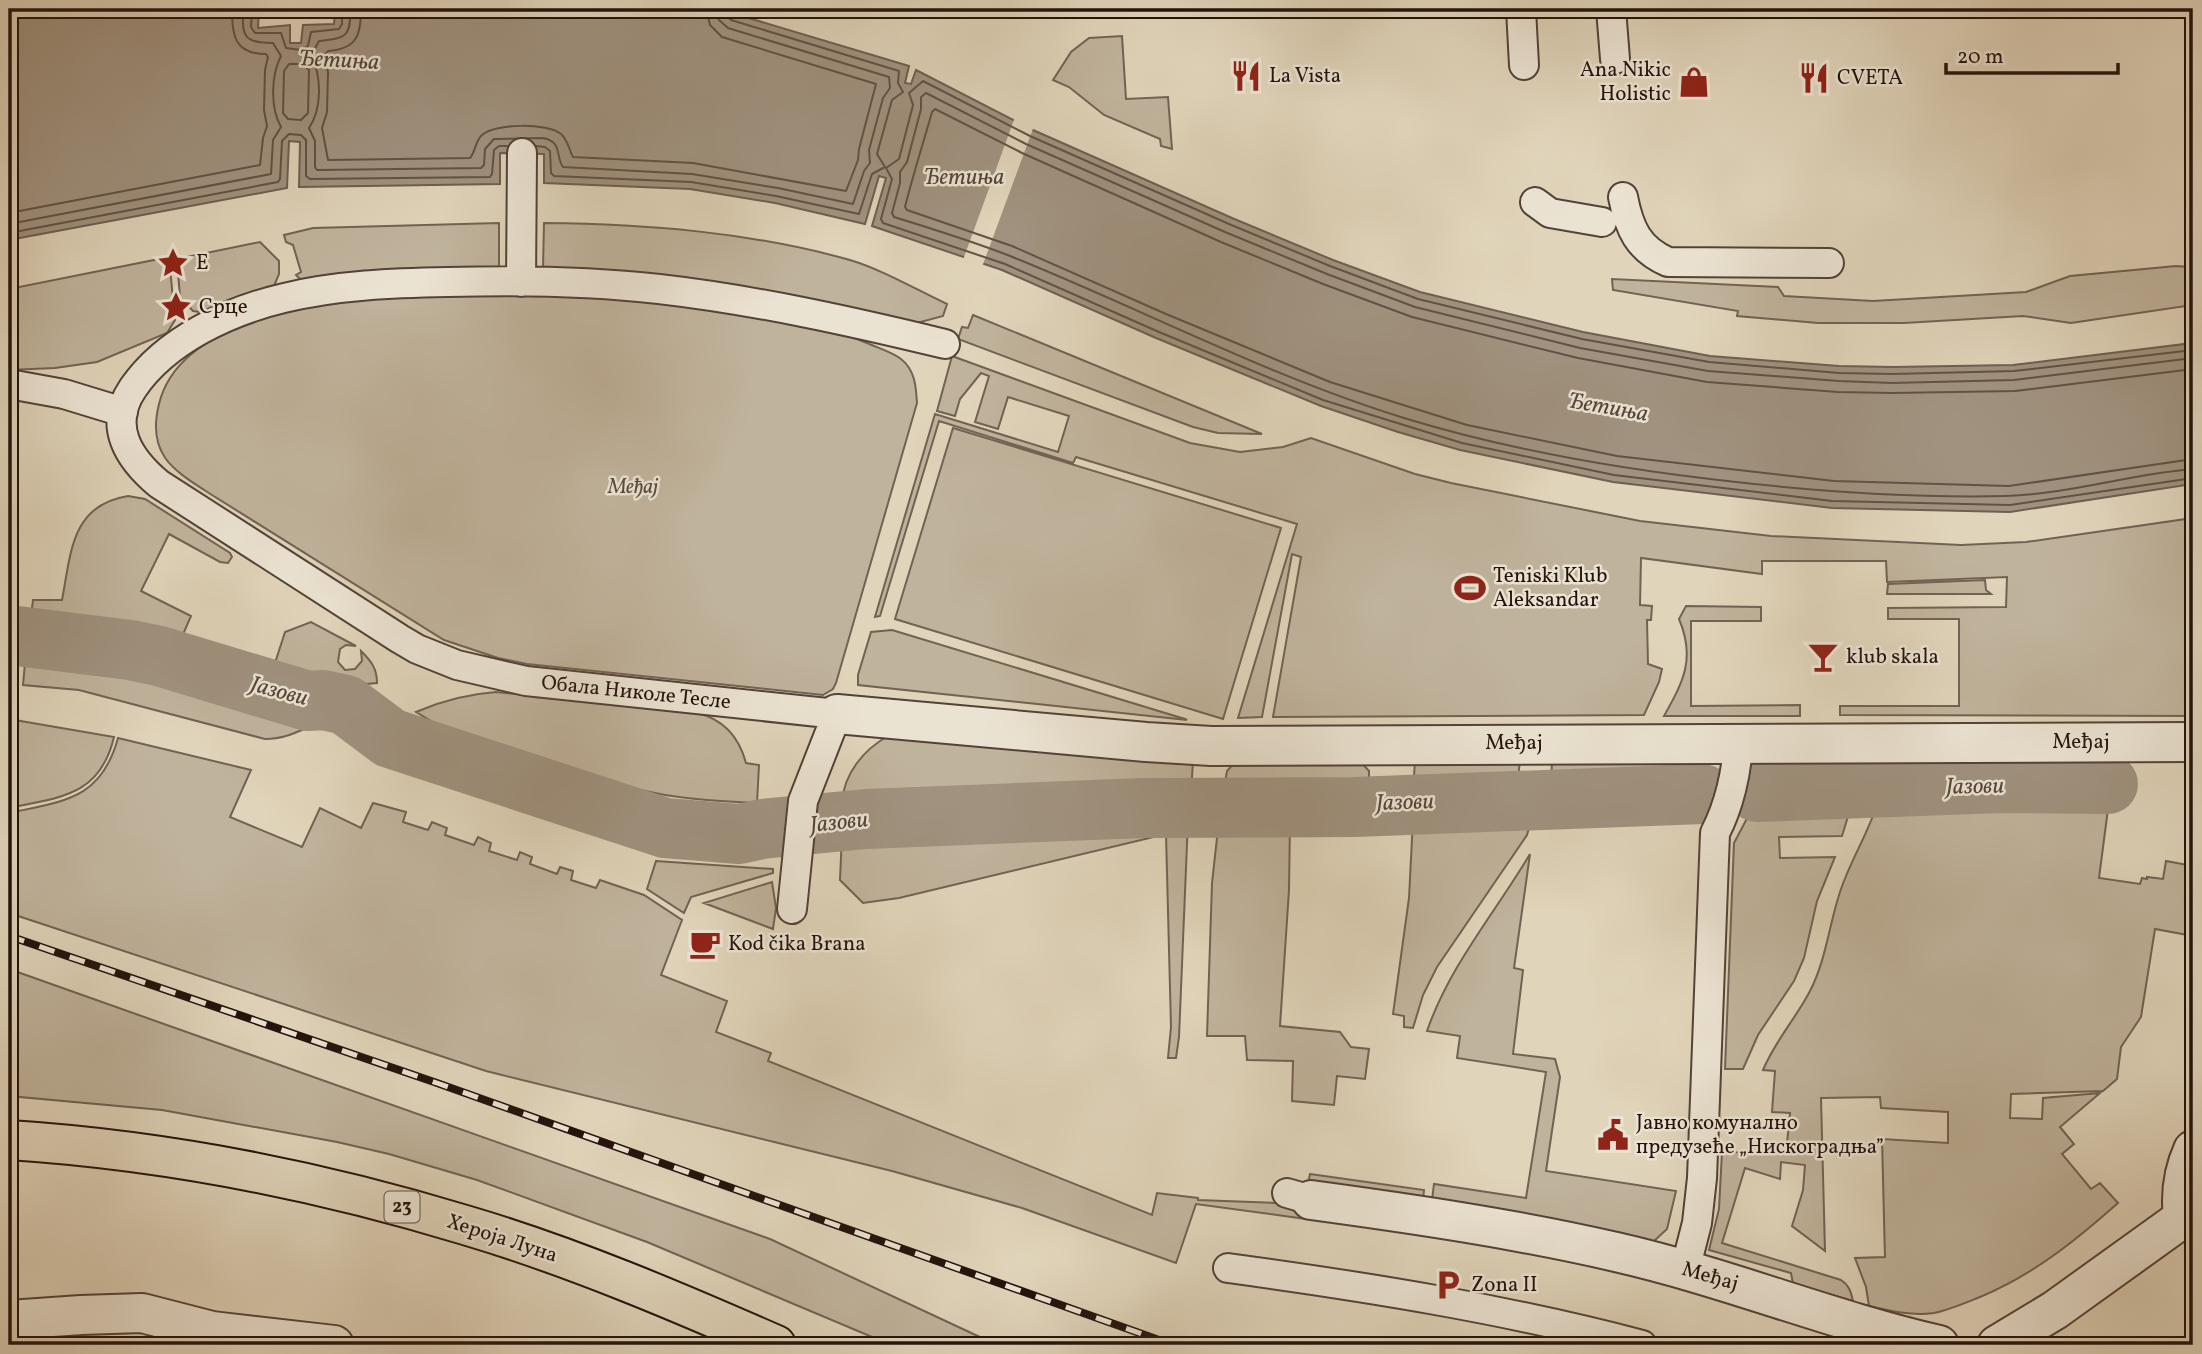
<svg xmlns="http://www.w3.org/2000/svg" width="2202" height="1354" font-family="Vollkorn,serif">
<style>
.green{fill:#c0b39c;stroke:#726254;stroke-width:2}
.water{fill:#a0927f;stroke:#6e5f51;stroke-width:2}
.pier{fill:#e0d4ba}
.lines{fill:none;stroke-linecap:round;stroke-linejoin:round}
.shore{stroke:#625246;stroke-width:2}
.canal{stroke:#a0927f;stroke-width:60}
.lane-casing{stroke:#524238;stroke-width:32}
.street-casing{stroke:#524238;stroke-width:42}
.primary-casing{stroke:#23120c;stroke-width:42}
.lane{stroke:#ebe3d2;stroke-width:28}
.street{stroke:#ebe3d2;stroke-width:38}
.primary{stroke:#e0d4ba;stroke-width:38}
.rail-casing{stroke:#23120c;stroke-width:8}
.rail{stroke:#ebe3d2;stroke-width:5;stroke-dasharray:16;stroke-linecap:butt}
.labels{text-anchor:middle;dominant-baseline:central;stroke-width:5;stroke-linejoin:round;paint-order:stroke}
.shield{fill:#ebe3d2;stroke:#5f5147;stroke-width:2}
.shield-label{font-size:19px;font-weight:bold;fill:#23120c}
.poi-label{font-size:21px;fill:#23120c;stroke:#ebe3d2;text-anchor:start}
.park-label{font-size:21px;font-style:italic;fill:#5a4a3e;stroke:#ebe3d2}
.street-label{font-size:21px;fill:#23120c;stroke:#ebe3d2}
.water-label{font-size:23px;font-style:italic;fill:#55453a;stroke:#ebe3d2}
</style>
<rect width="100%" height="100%" fill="#e0d4ba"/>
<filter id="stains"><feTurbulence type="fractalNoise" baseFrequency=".00286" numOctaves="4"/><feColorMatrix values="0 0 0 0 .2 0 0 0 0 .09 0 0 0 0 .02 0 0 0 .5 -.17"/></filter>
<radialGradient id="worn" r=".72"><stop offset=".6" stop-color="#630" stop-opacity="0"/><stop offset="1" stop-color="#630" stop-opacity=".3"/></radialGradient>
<path class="green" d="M1122 36 1126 99 1168 97 1172 149 1161 146 1160 139 1104 115 1069 87 1053 80 1071 52 1089 38Z
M499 223V267L302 281 296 275 301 272 293 245 286 242 284 235 313 228Z
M544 223C646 224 750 232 850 260 883 270 915 289 947 304L943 316 917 323 792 295 730 285 543 268Z
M260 242 279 261V274L274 286 206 313 193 311 180 297 177 259Z
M169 257 175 320 167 333 97 362 55 368 9 370V289Z
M2176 266 2189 267 2193 278V305L2071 323 2023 316 1904 323H1818L1737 316 1738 311 1613 290 1612 279 1778 287 1784 296 1873 301 2026 292 2070 276Z
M590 295C682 305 781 307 867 343 878 348 892 352 901 359 915 370 916 386 917 403L836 683 833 689 823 695 527 664 498 658 444 640 212 495C175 471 146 456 159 404 190 276 489 295 590 295Z
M973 315 1262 434 1218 433 1193 427 958 339 962 327 968 328Z
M952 356 1190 443 1240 452 1283 447 1311 438 1415 474 1451 483 1640 521 1771 536 1961 545 2026 542 2193 518V716L1840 715V706H1959V619H1888V608L2006 607 2007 577 1887 582 1886 561H1762V574L1641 558 1640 605 1652 606 1651 620H1647L1648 664 1662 669 1659 682 1644 715 1273 717 1301 557 1292 554 1262 717 1238 718 1297 524 1076 457 1073 463 939 421 880 616 875 617 935 414 1058 452 1069 416 1008 397 998 429 975 422 989 376 981 373 960 399 955 416 937 411Z
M953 428 1281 528 1223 719 895 619Z
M128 496 145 499 230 553 232 557 228 563 220 562 169 534 141 591 191 616 181 639 274 666 285 632 311 622 356 646 346 645 340 649 338 662 345 670 355 669 362 661 361 651C371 661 377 668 377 683L355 685 343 692 310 686 130 634 30 623 33 600H62C71 553 71 505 128 496Z
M1985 580 1986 590 1991 594H1887L1888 584Z
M1686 606 1761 607V621H1691V706L1800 705V716H1664C1683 682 1696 659 1679 619Z
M892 630 1185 719 1187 720 858 685V675L871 632Z
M26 652C60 656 95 658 129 664 194 675 258 699 321 721 302 730 286 739 265 739L79 690 23 685Z
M496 692 697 713C723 719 739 737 746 763L759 765 757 803C723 801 689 800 655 793 582 779 511 750 441 727L416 712C441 701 468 694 496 692Z
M9 719 114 737C100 796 61 797 9 808Z
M888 736 1193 761 1191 793 842 802C844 774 863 750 888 736Z
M118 738 251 770 230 817 302 847 320 808 361 828 373 803 406 812 403 822 428 830 432 822 447 828 445 835 474 845 478 837 491 843 489 851 517 860 520 852 532 857 530 864 557 874 560 867 573 871 571 880 596 888 600 880 644 895 682 920 661 975 727 1001 716 1032 771 1053 768 1061 1152 1215 1157 1193 1198 1198V1200L1305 1204 1306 1219 1196 1204 1176 1263 1022 1208 892 1171 486 1071 9 913V813C64 801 101 800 118 738Z
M2110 758 2109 771H1999L1878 775 1884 760Z
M1552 759 1693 760C1703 768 1706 772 1704 785L1551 788Z
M1844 759 1848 775 1764 777C1784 757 1817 760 1844 759Z
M1359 760 1369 771V795L1223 794 1227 771 1236 761Z
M1415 760H1520L1517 788 1413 794Z
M2064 793 2107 796 2106 807 2108 809 2099 878 2140 884 2142 878 2147 879V877L2163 879 2166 861 2193 866V894H2188L2185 915 2193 917V936L2155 929 2141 1017 2121 1047 2117 1079 2103 1091 2011 1094 2010 1118 2042 1119 2043 1098 2100 1093 2060 1127 2074 1144 2062 1154 2091 1189 2100 1183 2118 1203C2075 1241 2033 1275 1980 1297 1965 1303 1949 1310 1934 1313 1912 1316 1890 1311 1869 1306L1866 1287 1855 1258 1885 1257 1882 1139 1948 1143V1112L1881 1108 1880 1097 1821 1098 1825 1251 1792 1226 1803 1190 1805 1165 1781 1162 1780 1179 1745 1168 1722 1243 1841 1280C1849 1285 1851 1292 1853 1301L1793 1284 1791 1273 1709 1250 1719 1209 1722 1152 1765 1153 1766 1142 1787 1143 1790 1113 1772 1112 1775 1071 1763 1070C1775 1041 1796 1018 1810 991 1826 960 1829 925 1840 892 1850 861 1868 834 1878 802L2001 794Z
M1849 804V813L1842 836 1779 837 1780 858 1835 857 1817 901 1804 958 1794 981 1758 1035 1743 1069H1725L1734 843 1753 807Z
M1533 814 1527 835 1437 967 1423 995 1413 1028 1404 1027V1016L1393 1014 1409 898 1413 819Z
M1188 820 1179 1037 1176 1058H1168L1171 1027 1166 834 899 898 863 903 840 880 842 834Z
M1219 820H1290L1289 890 1280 1026 1340 1032 1351 1047 1369 1049 1365 1079 1337 1076 1334 1105 1292 1101 1293 1061 1247 1060 1245 1036H1207L1212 883Z
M1530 854 1514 968 1523 970 1513 1054 1555 1059 1560 1077 1546 1171 1676 1191 1667 1229 1652 1243 1432 1200 1434 1184 1526 1198 1546 1072 1457 1058 1460 1036 1427 1031C1450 965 1495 913 1530 854Z
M656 861 773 869V873L691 897 684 913 647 889Z
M772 882 776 908 773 929 704 903Z
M9 969 770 1239 997 1345H891L647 1242 477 1180 389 1154 337 1142 162 1110 9 1096Z
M1310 1174 1424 1190 1423 1199 1308 1183Z"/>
<path class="water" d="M71 9H259L258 28 290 25V43H301L303 25 334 24 335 9H710L726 11 728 9H733L732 13 909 66 905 83 911 84 916 70 1033 130 1232 218 1333 260 1420 292 1583 332 1710 356 1839 366 1893 367 2013 365 2193 343V484L2010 512 1832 508 1613 482 1460 450 1398 432 1321 406 1156 338 1002 270 872 226 886 178 879 176 865 224 775 203 690 189 544 183V154L500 153V184L299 187 300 142 289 141 287 188 9 240V12Z"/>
<path class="pier" d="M1015 117 1034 126 982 267 963 260Z"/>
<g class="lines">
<path class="shore" d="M252 9 251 27 255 33H281L286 48 301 50 308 46 311 32 339 29 342 24V9
M350 9C351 37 346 38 319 41L311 56C322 76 322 109 309 128L315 141V167L317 170 481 168 484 165 485 149 494 139 543 138C563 142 555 156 563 167L692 174 778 188 853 204 864 171 870 163 869 150 883 98 890 88 889 77 728 28 719 20 717 9
M361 9C361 35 357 49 328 51L324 56 328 72 327 112 322 128 328 160 470 158C476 151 475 141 482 135 495 123 548 123 561 134 568 140 569 150 573 157L693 163 846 191 858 160 859 149 876 84 722 37 710 25 706 9
M289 64H303L309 70 308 113 301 120 288 119 283 113 284 71Z
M536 146 545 147 550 151 551 173 554 176 691 182 776 196 859 214 872 174 885 167 877 154 892 100 903 92 898 83 899 71 731 20 726 15V9
M9 213 260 165 263 138 267 126 264 110 265 70 268 57 266 54C234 54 232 35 232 9
M9 224 271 174 273 140 281 127C270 108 271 75 281 56L273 43C244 43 242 37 243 9
M9 233 278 182 280 179 282 141 289 134 301 135 306 140V176L310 179 490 177 492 174 494 150 499 146H508
M2193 350 2014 371 1893 374 1839 373 1709 362 1582 339 1418 299 1330 266 1229 224 1030 136 923 81 909 93 913 105 899 159 886 168 892 179 881 219 883 223 1005 264 1159 332 1323 400 1462 443 1614 475 1832 501 2010 505 2193 478
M2193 358 2014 380 1892 383 1839 381 1708 371 1580 348 1415 307 1327 274 1225 232 1026 144 926 93 921 97V109L907 162 900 172V183L892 213 894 217C933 229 972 241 1010 256 1142 309 1268 376 1404 418 1512 451 1624 470 1736 482 1825 492 1916 498 2006 496 2069 494 2131 474 2193 469
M2193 369 2015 391 1892 393 1838 392 1707 382 1578 358 1412 317 1323 284 1221 242 1022 153 935 109 932 112C923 144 913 175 905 207L907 210 1012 246 1166 314 1330 382 1467 425 1617 456 1834 481 2009 486 2193 459"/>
<path class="canal" d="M9 635 130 650 159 656 308 701 323 700 346 705 390 738 665 828 739 834 762 829 866 819 1143 808 1354 807 1703 794
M1757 792 2001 783 2108 784"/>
<defs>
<path id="lane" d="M1521 9 1524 65
M1611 9 1615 59
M1623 197C1629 228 1638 249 1668 262L1829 263
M1535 202 1550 213 1602 222
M521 282 522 153
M9 384 64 394 123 412
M792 909 803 801 837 714 526 681 457 665 417 649 400 639 159 484C129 459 107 426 133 388 166 340 229 311 284 298 337 285 394 283 448 282 518 280 589 281 659 289 755 300 850 321 945 344
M1287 1193 1311 1200
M1228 1268C1367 1287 1506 1309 1642 1345
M1685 1270 1697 1223 1702 1178 1715 833C1729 806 1737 772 1738 742"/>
<path id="street" d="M837 714 1146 742 1211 746 2193 742
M1311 1200C1414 1214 1516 1229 1616 1252 1726 1277 1830 1320 1939 1345
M2183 1218C2180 1193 2183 1172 2193 1150
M9 1320 81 1315 142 1313 212 1331 334 1345
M1997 1345 2055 1310 2183 1218"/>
<path id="primary" d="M9 1140C164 1150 317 1180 465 1225 570 1256 676 1301 776 1345"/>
</defs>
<use href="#lane" class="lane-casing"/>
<use href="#street" class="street-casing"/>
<use href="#primary" class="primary-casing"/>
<use href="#lane" class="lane"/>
<use href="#street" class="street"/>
<use href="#primary" class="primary"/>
<defs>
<path id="rail" d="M9 936 437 1083 1173 1345"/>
</defs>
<use href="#rail" class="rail-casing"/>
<use href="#rail" class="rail"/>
</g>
<defs>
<symbol id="restaurant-bare" viewBox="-9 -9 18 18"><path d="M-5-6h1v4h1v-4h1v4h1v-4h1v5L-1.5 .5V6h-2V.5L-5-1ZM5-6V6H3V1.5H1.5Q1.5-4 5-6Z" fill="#8f2418" stroke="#ebe3d2" stroke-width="2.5" paint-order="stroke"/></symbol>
<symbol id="shop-bare" viewBox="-9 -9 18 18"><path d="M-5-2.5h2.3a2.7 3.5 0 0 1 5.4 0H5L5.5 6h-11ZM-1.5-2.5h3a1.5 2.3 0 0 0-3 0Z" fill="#8f2418" stroke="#ebe3d2" stroke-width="2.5" paint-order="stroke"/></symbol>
<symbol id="sight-bare" viewBox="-9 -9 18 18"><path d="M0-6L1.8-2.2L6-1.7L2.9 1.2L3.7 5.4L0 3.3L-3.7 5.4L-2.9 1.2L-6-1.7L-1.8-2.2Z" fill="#8f2418" stroke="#ebe3d2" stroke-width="2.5" paint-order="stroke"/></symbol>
<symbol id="stadium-bare" viewBox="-9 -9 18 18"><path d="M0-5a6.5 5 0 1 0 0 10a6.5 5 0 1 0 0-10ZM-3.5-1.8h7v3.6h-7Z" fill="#8f2418" stroke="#ebe3d2" stroke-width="2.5" paint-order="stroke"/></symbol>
<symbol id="bar-bare" viewBox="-9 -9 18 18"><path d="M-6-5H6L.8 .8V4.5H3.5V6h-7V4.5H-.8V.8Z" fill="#8f2418" stroke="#ebe3d2" stroke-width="2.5" paint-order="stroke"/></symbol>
<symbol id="cafe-bare" viewBox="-9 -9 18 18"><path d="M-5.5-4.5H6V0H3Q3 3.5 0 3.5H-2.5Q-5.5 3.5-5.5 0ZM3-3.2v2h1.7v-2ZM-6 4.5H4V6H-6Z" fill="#8f2418" stroke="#ebe3d2" stroke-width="2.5" paint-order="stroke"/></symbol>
<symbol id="civic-bare" viewBox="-9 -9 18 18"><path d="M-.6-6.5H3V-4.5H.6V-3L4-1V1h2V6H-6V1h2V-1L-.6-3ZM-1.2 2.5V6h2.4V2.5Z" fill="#8f2418" stroke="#ebe3d2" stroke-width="2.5" paint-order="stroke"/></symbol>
<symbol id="parking-bare" viewBox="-9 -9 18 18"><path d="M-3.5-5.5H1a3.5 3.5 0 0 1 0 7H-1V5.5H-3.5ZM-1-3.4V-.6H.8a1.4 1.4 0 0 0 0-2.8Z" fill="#8f2418" stroke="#ebe3d2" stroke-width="2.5" paint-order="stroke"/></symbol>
</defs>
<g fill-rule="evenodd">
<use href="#restaurant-bare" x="1224" y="54" width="44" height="44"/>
<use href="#restaurant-bare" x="1792" y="56" width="44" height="44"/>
<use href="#shop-bare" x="1672" y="60" width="44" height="44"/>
<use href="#sight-bare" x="151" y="241" width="44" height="44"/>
<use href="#sight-bare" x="154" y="285" width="44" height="44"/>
<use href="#stadium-bare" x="1448" y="566" width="44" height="44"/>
<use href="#bar-bare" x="1801" y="635" width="44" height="44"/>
<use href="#cafe-bare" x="683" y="922" width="44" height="44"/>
<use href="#civic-bare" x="1591" y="1113" width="44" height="44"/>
<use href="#parking-bare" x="1426" y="1263" width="44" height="44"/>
</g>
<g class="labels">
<rect class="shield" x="384.5" y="1191.5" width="35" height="31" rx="5"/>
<g class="shield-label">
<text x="402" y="1207">23</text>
</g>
<g class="poi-label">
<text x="1671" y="70" text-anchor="end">Ana Nikic<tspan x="1671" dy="24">Holistic</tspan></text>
<text x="1269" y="76">La Vista</text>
<text x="1837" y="78">CVETA</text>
<text x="196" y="263">E</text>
<text x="199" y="307">Срце</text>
<text x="1493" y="576">Teniski Klub<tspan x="1493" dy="24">Aleksandar</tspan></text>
<text x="1846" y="657">klub skala</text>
<text x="728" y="944">Kod čika Brana</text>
<text x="1636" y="1123">Јавно комунално<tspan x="1636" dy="24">предузеће „Нискоградња”</tspan></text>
<text x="1471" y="1285">Zona II</text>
</g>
<g class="park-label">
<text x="633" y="487">Међај</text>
</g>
<g class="street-label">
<text transform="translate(636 693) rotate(6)">Обала Николе Тесле</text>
<text x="2081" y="742">Међај</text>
<text x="1514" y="743">Међај</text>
<text transform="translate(502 1239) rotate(18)">Хероја Луна</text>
<text transform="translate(1710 1277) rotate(16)">Међај</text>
</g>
<g class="water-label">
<text transform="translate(339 61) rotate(3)">Ђетиња</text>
<text x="964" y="178">Ђетиња</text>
<text transform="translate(1608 408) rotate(10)">Ђетиња</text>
<text transform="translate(279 692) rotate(15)">Јазови</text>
<text transform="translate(1975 787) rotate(-1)">Јазови</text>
<text transform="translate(1405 803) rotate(-2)">Јазови</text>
<text transform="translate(839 823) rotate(-6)">Јазови</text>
</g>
</g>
<rect width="2202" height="1354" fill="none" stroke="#e0d4ba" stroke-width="35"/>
<rect x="10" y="10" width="2181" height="1333" fill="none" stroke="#23120c" stroke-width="3.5"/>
<rect x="18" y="18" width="2167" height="1319" fill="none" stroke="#23120c" stroke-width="2"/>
<path d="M1946 63v10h172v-10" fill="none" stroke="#23120c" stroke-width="3.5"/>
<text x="1957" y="63" font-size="21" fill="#23120c" stroke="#ebe3d2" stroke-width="5" paint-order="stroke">20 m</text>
<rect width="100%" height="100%" filter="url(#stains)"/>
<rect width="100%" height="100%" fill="url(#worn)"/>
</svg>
